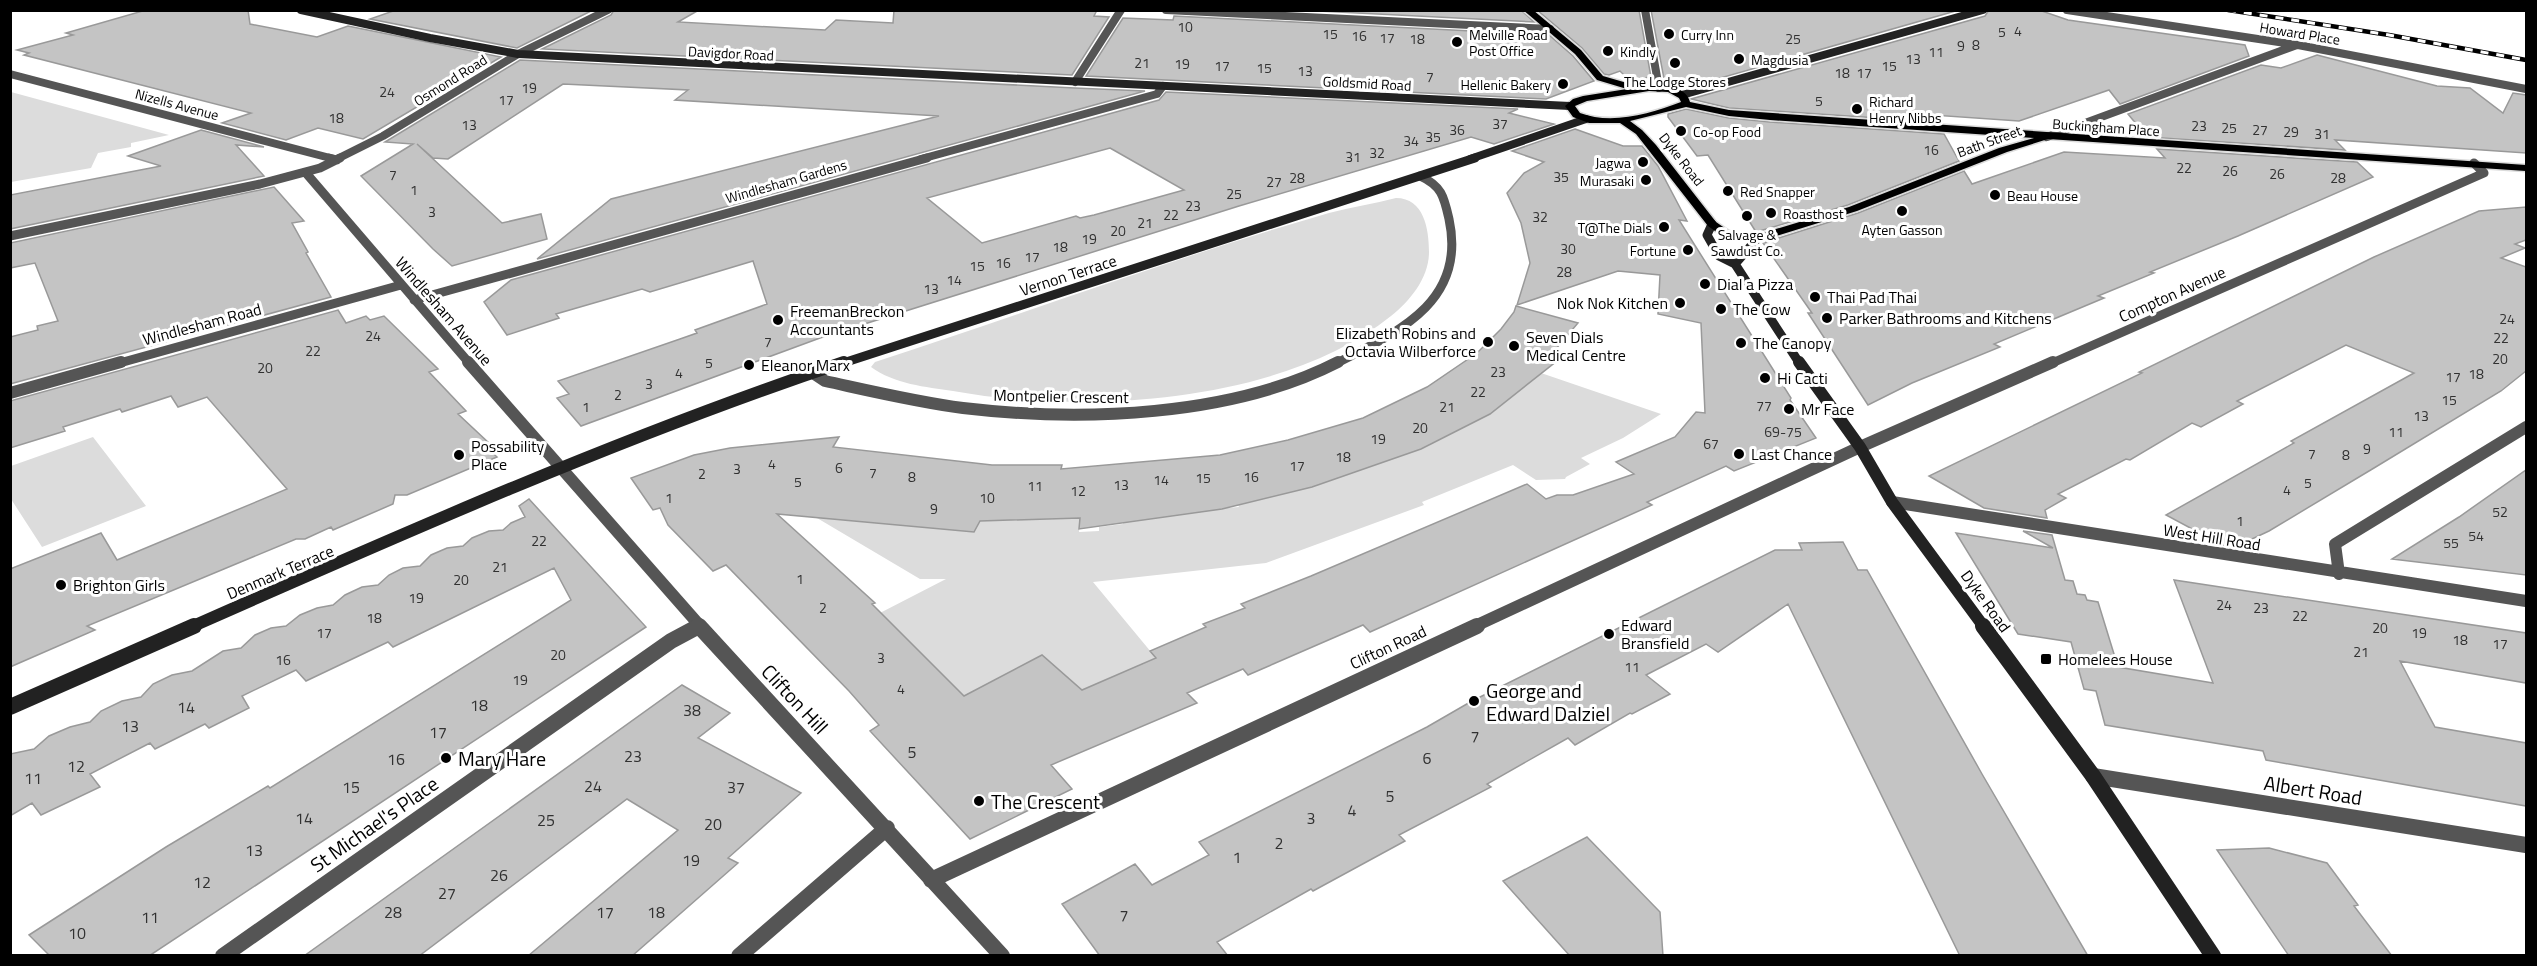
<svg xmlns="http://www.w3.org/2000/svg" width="2537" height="966" font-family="'Titillium Web',sans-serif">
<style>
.green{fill:#dcdcdc}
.building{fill:#c4c4c4;stroke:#999;stroke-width:1.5;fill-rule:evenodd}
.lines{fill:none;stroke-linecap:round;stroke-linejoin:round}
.primary-casing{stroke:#dbdbdb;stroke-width:3}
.street-far3{stroke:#555;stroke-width:8}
.street-far2{stroke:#555;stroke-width:9}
.street-far1{stroke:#555;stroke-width:12}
.street{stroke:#555;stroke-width:16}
.secondary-far3{stroke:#222;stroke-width:8}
.secondary-far2{stroke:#222;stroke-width:9}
.secondary-far1{stroke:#222;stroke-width:12}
.secondary{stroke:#222;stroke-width:16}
.primary{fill:#000;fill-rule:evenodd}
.rail-casing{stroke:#000;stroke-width:4.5}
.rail{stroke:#fff;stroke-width:3;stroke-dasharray:8;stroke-linecap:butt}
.poi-dot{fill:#000;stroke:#fff;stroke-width:2}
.labels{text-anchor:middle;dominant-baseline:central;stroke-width:6;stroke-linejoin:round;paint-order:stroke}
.number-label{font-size:14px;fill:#313131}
.far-street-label{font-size:14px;fill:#000;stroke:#fff}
.far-poi-label{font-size:14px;fill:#000;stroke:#fff;text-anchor:start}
.street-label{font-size:16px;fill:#000;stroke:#fff}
.poi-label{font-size:16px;fill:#000;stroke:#fff;text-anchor:start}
.near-number-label{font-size:16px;fill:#313131}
.near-poi-label{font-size:20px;fill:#000;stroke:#fff;text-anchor:start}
.near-street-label{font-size:20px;fill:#000;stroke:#fff}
</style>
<rect width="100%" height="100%" fill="#fff"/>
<path class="green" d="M11 92 169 135 131 143V147L98 153 91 168 11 182Z
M1396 198C1424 198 1429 229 1429 252 1429 278 1410 301 1391 316 1283 403 1085 415 953 391 926 387 894 384 871 367L875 362C1026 313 1176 257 1329 213 1351 207 1374 204 1396 198Z
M1541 373 1661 414 1623 438 1581 458 1590 464 1566 477 1565 479 1536 480 1513 465 1422 502 1424 505 1266 563 1093 582 1156 658 1082 690 1041 656 910 725 878 614 946 579H920L817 518 831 499 946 529 974 532 986 508 1024 520 1048 519 1051 512H1081L1079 532 1099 531V527L1123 524 1120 503 1214 509 1239 507 1236 500 1421 449 1492 413Z
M93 437 146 506 42 547 11 499V466Z"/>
<path class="building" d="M146 10H248L250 24 317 37 348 26 501 57 363 139 318 128 286 140 222 123 251 113 24 55 29 53 17 50 73 35 66 33Z
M396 10H593L517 48 370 19Z
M614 10H699L678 22 825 30 836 20 893 23 894 10H1097L1094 16 1109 17 1072 75 542 49 611 15Z
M1298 10H1521L1534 22Z
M1537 10H1639L1651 77 1629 80 1620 71 1609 75 1604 74 1582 48Z
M1651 10H1959L1682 89 1665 84Z
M1989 10H2039L2068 20 2245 45 2249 56 2120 104 2109 90 2019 121 1933 115 1937 122 1729 108 1691 99 1985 16Z
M1174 16 1549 35 1573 56 1594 81 1546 99 1086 76 1123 18 1173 20Z
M2317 55 2437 86 2470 88 2503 113 2513 93 2526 95V153L2335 140 2345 150 2147 137 2128 114 2261 65 2281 68Z
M520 60 1075 88 1145 91 537 259 611 199 939 116 675 100 688 90 563 84 448 159 433 158 417 144 502 223 541 214 547 239 452 266 433 249 361 176 413 144 385 142Z
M1166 92 1518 109 1509 113 1554 124 1494 144 1471 137 1239 206 820 338 581 426 557 398 569 394 558 381 680 339 697 333 695 330 767 304 753 261 650 292 642 289 556 314 559 318 507 335 484 302 511 280 1159 100ZM1110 148 1184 190 1094 215 1080 218 1076 216 982 243 927 198Z
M1686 109 1729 118 1770 122 1944 134 1959 161 1848 205 1756 232 1708 155 1697 156 1668 117V114Z
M1575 129 1623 146H1642L1658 166 1687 221 1679 220 1791 398 1790 400 1816 438 1734 471 1726 466 1647 502 1652 505 1370 632 1363 625 1248 675 1243 669 1187 693 1197 703 1051 765 1072 789 970 839 870 731 879 725 849 691 726 565 713 571 668 525 660 508 653 510 631 478 694 455 730 448 839 437 833 447 992 465H1062L1061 469 1220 455 1288 440 1363 418 1427 387 1477 353 1501 329 1514 312 1516 306 1578 323 1555 350 1567 353 1490 414 1421 449 1312 487 1222 509 1079 529 1080 518 980 521 974 532 777 514 875 603 872 604 964 696 1042 655 1082 690 1156 658 1150 651 1206 627 1203 624 1245 608 1241 604 1311 576 1527 484 1546 499 1557 495H1573L1634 474 1616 462 1675 437 1696 412 1705 413 1701 323 1658 314 1660 275 1618 271 1517 305 1530 263 1521 223 1507 193 1524 173 1544 162 1512 151Z
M201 130 264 147 236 145 264 176 10 229V195L161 166 128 156Z
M2157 149 2357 162 2373 177 2238 236 2150 272 2154 273 2098 296 2104 298 1994 344 2000 347 1912 383 1868 405 1808 313H1812L1763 243 1858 213 1964 171 1972 184 2064 152 2165 158Z
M274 187 304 221 292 223 308 252 306 253 331 297 10 384V337L38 330 37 326 58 321 35 263 10 268V243Z
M2526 207V240L2515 244 2525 248 2501 258 2526 267V371L2501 391 2374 468 2269 531 2235 547 2222 545 2166 515 2294 443 2291 441 2414 373 2346 345 2237 401 2243 404 2201 427 2192 423 2130 460 2126 459 2058 494 2066 498 2045 510 2047 518 1984 508 1929 476 2142 373 2139 372 2374 257 2479 211Z
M338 310 346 323 366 316 370 320 384 316 438 369 429 372 466 411 458 414 490 444 485 446 497 457 407 495H395L393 504 333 530 331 527 305 539H296L87 626 95 630 10 667V569L101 533 117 560 287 489 207 397 178 407 171 396 122 412 120 409 63 427 65 431 10 448V401Z
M2526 470V575L2392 559 2459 517Z
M529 499 646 627 149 956H50L29 935 166 847 268 786 270 788 571 600 554 568 393 647 388 642 306 681 296 670 242 696 249 708 209 728 205 724 155 749 150 743 90 774 100 787 41 815 32 803 10 816V754L34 749 49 736 70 727 90 722 101 711 122 701 141 697 153 684 172 675 192 671 223 651 241 648 255 635 271 628 286 626 300 615 317 608 333 605 345 595 362 587 378 585 389 575 403 568 420 566 431 555 447 548 463 546 472 538 489 531 503 530 511 523 525 517 519 506Z
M2023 531 2052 535 2065 580 2073 581 2077 594 2085 595 2087 600 2098 602 2118 667 2213 683 2174 580 2526 633V683L2400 661 2435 727 2526 743V806L2266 760 2263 751 2105 725 2096 691 2084 689 2071 642 2018 634 1956 533 2053 548Z
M1843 542 1858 570H1867L1982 774 2088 956H1960L1788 604 1718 652 1706 644 1646 675 1670 694 1632 714 1630 713 1575 745 1568 738 1487 784 1491 787 1399 835 1405 841 1313 891 1311 889 1217 942 1228 956H1100L1062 904 1135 864 1152 885 1209 855 1199 842 1427 727 1472 701 1775 550H1802L1799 543Z
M682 685 730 713 698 738 801 793 728 858 738 863 632 956H528L678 830 627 799 419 956H304Z
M1587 837 1660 912 1663 956H1570L1503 881Z
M2269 848 2327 863 2358 905 2354 906 2392 956H2289L2217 850Z"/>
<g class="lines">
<defs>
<path id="primary" d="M1523 10H1533L1581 50 1603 76 1634 85 1635 87C1652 85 1685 82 1690 102L1729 110 2526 165V171L2048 139 2007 152 1857 211 1757 242 1722 236 1708 226 1636 134 1620 123H1589L1573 117 1565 106 1573 99 1583 96 1627 89 1597 80 1575 54ZM1649 91 1668 92 1679 98 1681 102C1650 114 1611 125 1580 113L1575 106 1587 101ZM1686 107 1729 116 1770 120 2034 138 1999 148 1849 207 1756 235 1729 231 1716 222 1656 145 1642 130 1630 121Z"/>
</defs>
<use href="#primary" class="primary-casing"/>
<path class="street-far3" d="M1166 10 1550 29
M1645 10 1659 88
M2067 10 2298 45 2526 89
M10 74 334 159
M1075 82 1121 10
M2047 137 2297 45
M337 159 383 136 518 54 608 10
M921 159 1157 94 1163 86"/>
<path class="street-far2" d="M329 158 337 160
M306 173 470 364
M10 236 260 184 320 168 340 158
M414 300 927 158
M116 364 401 285
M1335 364C1398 332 1467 302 1449 219 1444 197 1442 186 1420 176
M2050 364 2484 173 2474 163"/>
<path class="street-far1" d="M468 362 701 627
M813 373 825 381C871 391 917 402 963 408 1081 422 1231 417 1338 362
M10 393 121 362
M1892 502 2526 601
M2339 574 2335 544 2526 427
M697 627 699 626
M1473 627 1860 447 2053 362"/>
<path class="street" d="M699 626 1002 956
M2093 776 2526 845
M931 880 1477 626
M223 956 671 641 699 626
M739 956 887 828"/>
<path class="secondary-far3" d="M301 10 430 38 518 54 1570 106
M1682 95 1983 10
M1470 159 1586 119"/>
<path class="secondary-far2" d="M1712 224 1707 235 1719 256 1735 264 1800 364
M1735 264 1757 239
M840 364 1475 158"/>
<path class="secondary-far1" d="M1799 362 1860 447 1892 502 1984 627
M191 627C406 532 621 437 844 362"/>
<path class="secondary" d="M1983 626 2093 776 2213 956
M10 707 194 626"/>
<use href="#primary" class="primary"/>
<defs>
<path id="rail" d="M2228 10 2389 35 2526 60"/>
</defs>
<use href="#rail" class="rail-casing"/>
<use href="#rail" class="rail"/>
</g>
<g class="poi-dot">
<circle cx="1669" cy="34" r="6"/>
<circle cx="1457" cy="42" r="6"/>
<circle cx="1608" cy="51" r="6"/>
<circle cx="1739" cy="59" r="6"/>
<circle cx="1675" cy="63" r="6"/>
<circle cx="1563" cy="84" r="6"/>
<circle cx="1857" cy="109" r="6"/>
<circle cx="1681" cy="131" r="6"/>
<circle cx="1643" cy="162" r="6"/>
<circle cx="1646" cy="180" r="6"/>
<circle cx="1728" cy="191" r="6"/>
<circle cx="1995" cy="195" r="6"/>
<circle cx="1902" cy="211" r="6"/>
<circle cx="1771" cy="213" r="6"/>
<circle cx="1747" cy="216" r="6"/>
<circle cx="1664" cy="227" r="6"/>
<circle cx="1688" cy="250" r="6"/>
<circle cx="1705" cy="284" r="6"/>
<circle cx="1815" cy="297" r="6"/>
<circle cx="1680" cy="303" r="6"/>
<circle cx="1721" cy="309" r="6"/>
<circle cx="1827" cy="318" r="6"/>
<circle cx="778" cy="320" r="6"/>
<circle cx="1488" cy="342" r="6"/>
<circle cx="1741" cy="343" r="6"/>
<circle cx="1514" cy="346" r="6"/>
<circle cx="749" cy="365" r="6"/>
<circle cx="1765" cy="378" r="6"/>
<circle cx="1789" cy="409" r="6"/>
<circle cx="1739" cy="454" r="6"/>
<circle cx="459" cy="455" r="6"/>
<circle cx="61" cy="585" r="6"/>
<circle cx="1609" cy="634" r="6"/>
<rect x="2040" y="653" width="12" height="12" rx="3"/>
<circle cx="1474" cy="701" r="6"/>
<circle cx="446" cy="758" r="6"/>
<circle cx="979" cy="801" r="6"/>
</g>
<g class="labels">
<g class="number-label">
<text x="1185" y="26">10</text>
<text x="2018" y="30">4</text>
<text x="2002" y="31">5</text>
<text x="1330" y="33">15</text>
<text x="1359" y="35">16</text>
<text x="1387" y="37">17</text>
<text x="1417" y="38">18</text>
<text x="1793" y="38">25</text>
<text x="1976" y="44">8</text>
<text x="1961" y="45">9</text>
<text x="1936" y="51">11</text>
<text x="1913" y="58">13</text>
<text x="1142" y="62">21</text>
<text x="1182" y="63">19</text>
<text x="1222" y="65">17</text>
<text x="1889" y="65">15</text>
<text x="1264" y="67">15</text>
<text x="1305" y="70">13</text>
<text x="1842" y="72">18</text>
<text x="1864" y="72">17</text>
<text x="1430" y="76">7</text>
<text x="529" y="87">19</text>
<text x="387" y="91">24</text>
<text x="506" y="99">17</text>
<text x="1819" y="100">5</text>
<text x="336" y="117">18</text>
<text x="1500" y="123">37</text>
<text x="469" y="124">13</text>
<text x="2199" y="125">23</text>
<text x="2229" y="127">25</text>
<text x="1457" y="129">36</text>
<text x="2260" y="129">27</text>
<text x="2291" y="131">29</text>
<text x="2322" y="133">31</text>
<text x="1433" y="136">35</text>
<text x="1411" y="140">34</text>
<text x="1931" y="149">16</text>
<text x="1377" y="152">32</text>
<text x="1353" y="156">31</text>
<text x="2184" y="167">22</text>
<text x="2230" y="170">26</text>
<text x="2277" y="173">26</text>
<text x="393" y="174">7</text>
<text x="1561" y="176">35</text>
<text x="1297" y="177">28</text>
<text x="2338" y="177">28</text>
<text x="1274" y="181">27</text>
<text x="414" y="189">1</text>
<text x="1234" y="193">25</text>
<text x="1193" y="205">23</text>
<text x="432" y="211">3</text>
<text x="1171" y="214">22</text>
<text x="1540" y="216">32</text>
<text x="1145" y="222">21</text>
<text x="1118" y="230">20</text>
<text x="1089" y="238">19</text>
<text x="1060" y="246">18</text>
<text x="1568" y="248">30</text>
<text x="1032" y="256">17</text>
<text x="1003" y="262">16</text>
<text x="977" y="265">15</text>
<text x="1564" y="271">28</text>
<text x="954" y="279">14</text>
<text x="931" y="288">13</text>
<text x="2507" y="318">24</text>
<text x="373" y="335">24</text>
<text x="2501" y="337">22</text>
<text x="768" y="341">7</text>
<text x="313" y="350">22</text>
<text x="2500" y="358">20</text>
<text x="709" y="362">5</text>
<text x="265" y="367">20</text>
<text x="1498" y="371">23</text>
<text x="679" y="372">4</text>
<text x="2476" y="373">18</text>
<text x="2453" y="376">17</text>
<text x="649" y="383">3</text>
<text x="1478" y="391">22</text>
<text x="618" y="394">2</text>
<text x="2449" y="399">15</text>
<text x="1764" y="405">77</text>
<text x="586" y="406">1</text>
<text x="1447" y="406">21</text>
<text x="2421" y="415">13</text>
<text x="1420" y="427">20</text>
<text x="1783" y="431">69-75</text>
<text x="2396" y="431">11</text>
<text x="1378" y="438">19</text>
<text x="1711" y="443">67</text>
<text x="2367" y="448">9</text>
<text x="2312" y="453">7</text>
<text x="2346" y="454">8</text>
<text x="1343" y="456">18</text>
<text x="772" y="463">4</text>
<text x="1297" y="465">17</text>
<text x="839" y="467">6</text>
<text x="737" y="468">3</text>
<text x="873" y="472">7</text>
<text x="702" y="473">2</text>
<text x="912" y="476">8</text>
<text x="1251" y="476">16</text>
<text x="1203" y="477">15</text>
<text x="1161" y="479">14</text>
<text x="798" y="481">5</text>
<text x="2308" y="482">5</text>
<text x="1121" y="484">13</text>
<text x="1035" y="485">11</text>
<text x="2287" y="489">4</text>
<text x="1078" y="490">12</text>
<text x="669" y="497">1</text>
<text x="987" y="497">10</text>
<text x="934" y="508">9</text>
<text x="2500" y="511">52</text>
<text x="2240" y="520">1</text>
<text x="2476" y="535">54</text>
<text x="539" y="540">22</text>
<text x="2451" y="542">55</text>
<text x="500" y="566">21</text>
<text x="800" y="578">1</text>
<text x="461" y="579">20</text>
<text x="416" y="597">19</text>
<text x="2224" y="604">24</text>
<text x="823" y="607">2</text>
<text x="2261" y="607">23</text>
<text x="2300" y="615">22</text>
<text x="374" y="617">18</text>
<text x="2380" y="627">20</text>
<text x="324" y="632">17</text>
<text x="2419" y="632">19</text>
<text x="2460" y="639">18</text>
<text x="2500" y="643">17</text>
<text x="2361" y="651">21</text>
<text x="558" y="654">20</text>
<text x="881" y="657">3</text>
<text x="283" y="659">16</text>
<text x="1632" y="666">11</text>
<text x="520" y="679">19</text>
<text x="901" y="688">4</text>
</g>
<g class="far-street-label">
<text transform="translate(2300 33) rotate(9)">Howard Place</text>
<text transform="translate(731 53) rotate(3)">Davigdor Road</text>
<text transform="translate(450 80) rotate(-32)">Osmond Road</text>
<text transform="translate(1367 83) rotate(3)">Goldsmid Road</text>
<text transform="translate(177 104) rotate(15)">Nizells Avenue</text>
<text transform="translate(2106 127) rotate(4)">Buckingham Place</text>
<text transform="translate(1989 141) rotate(-20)">Bath Street</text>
<text transform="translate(1682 159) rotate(52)">Dyke Road</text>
<text transform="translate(786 181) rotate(-16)">Windlesham Gardens</text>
</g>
<g class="far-poi-label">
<text x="1469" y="34">Melville Road<tspan x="1469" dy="16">Post Office</tspan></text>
<text x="1681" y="34">Curry Inn</text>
<text x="1620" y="51">Kindly</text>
<text x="1751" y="59">Magdusia</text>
<text x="1675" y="81" text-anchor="middle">The Lodge Stores</text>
<text x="1551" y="84" text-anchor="end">Hellenic Bakery</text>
<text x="1869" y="101">Richard<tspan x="1869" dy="16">Henry Nibbs</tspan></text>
<text x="1693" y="131">Co-op Food</text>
<text x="1631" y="162" text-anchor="end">Jagwa</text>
<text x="1634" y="180" text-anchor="end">Murasaki</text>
<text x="1740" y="191">Red Snapper</text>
<text x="2007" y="195">Beau House</text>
<text x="1783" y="213">Roasthost</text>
<text x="1652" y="227" text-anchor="end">T@The Dials</text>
<text x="1902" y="229" text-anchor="middle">Ayten Gasson</text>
<text x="1747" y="234" text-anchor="middle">Salvage &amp;<tspan x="1747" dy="16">Sawdust Co.</tspan></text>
<text x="1676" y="250" text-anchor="end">Fortune</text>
</g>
<g class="street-label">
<text transform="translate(1068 275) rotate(-18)">Vernon Terrace</text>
<text transform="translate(2172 294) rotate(-24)">Compton Avenue</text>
<text transform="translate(444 311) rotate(49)">Windlesham Avenue</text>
<text transform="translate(202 324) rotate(-15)">Windlesham Road</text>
<text transform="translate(1061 396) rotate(1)">Montpelier Crescent</text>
<text transform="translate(2212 537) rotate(9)">West Hill Road</text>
<text transform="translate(280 572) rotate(-23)">Denmark Terrace</text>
<text transform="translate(1986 601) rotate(54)">Dyke Road</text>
<text transform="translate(1388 647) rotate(-25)">Clifton Road</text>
</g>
<g class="poi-label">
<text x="1717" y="284">Dial a Pizza</text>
<text x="1827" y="297">Thai Pad Thai</text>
<text x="1668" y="303" text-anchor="end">Nok Nok Kitchen</text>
<text x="1733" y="309">The Cow</text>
<text x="790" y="311">FreemanBreckon<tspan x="790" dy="18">Accountants</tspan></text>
<text x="1839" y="318">Parker Bathrooms and Kitchens</text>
<text x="1476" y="333" text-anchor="end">Elizabeth Robins and<tspan x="1476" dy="18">Octavia Wilberforce</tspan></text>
<text x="1526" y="337">Seven Dials<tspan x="1526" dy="18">Medical Centre</tspan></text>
<text x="1753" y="343">The Canopy</text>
<text x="761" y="365">Eleanor Marx</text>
<text x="1777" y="378">Hi Cacti</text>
<text x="1801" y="409">Mr Face</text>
<text x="471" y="446">Possability<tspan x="471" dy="18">Place</tspan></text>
<text x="1751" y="454">Last Chance</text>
<text x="73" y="585">Brighton Girls</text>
<text x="1621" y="625">Edward<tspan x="1621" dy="18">Bransfield</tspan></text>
<text x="2058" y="659">Homelees House</text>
</g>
<g class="near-number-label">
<text x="479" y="705">18</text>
<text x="186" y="707">14</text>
<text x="692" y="710">38</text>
<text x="130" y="726">13</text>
<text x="438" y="732">17</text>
<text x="1475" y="736">7</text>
<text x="912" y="752">5</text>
<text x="633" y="756">23</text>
<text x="1427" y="758">6</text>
<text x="396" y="759">16</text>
<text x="76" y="766">12</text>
<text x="33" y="778">11</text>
<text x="593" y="786">24</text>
<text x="351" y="787">15</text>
<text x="736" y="787">37</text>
<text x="1390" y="796">5</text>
<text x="1352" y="810">4</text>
<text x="304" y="818">14</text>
<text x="1311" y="818">3</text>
<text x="546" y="820">25</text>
<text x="713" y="824">20</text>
<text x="1279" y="843">2</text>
<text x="254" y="850">13</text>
<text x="1237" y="857">1</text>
<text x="691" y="860">19</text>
<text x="499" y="875">26</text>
<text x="202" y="882">12</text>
<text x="447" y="893">27</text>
<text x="393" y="912">28</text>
<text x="605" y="912">17</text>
<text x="656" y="912">18</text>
<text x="1124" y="915">7</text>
<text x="150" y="917">11</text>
<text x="77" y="933">10</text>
</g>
<g class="near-poi-label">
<text x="1486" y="690">George and<tspan x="1486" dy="23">Edward Dalziel</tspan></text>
<text x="458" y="758">Mary Hare</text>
<text x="991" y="801">The Crescent</text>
</g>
<g class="near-street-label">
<text transform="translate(795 699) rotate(47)">Clifton Hill</text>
<text transform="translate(2313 790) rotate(9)">Albert Road</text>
<text transform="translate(374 824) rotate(-35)">St Michael's Place</text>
</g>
</g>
<rect width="2537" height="966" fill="none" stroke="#000000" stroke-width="24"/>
</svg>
